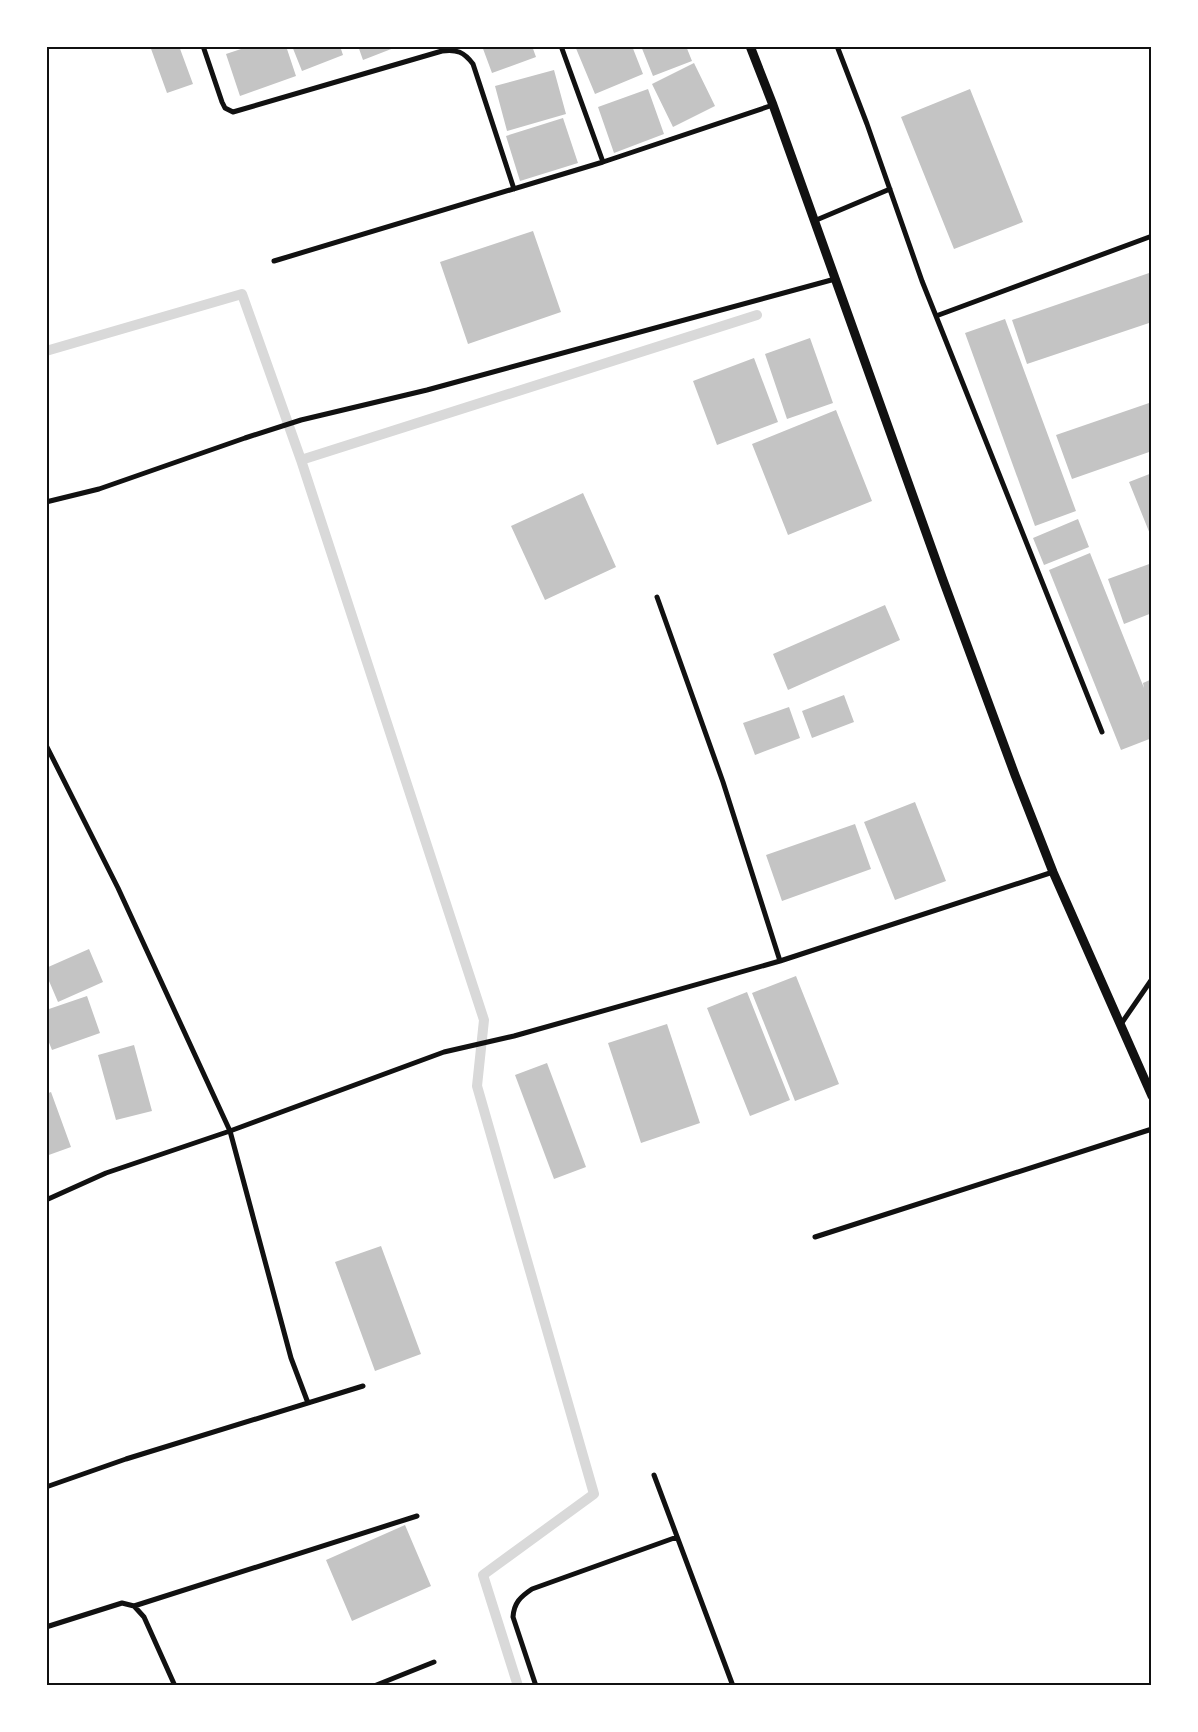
<svg xmlns="http://www.w3.org/2000/svg" width="1198" height="1732" font-family="Rubik,sans-serif">
<style>
.lines{fill:none;stroke-linecap:round;stroke-linejoin:round}
.stream{stroke:#d9d9d9;stroke-width:10}
.building{fill:#c4c4c4}
.minor{stroke:#111;stroke-width:5}
.tertiary{stroke:#111;stroke-width:9}
.neatline{fill:none;stroke:#111;stroke-width:2}
</style>
<rect width="100%" height="100%" fill="#fff"/>
<g class="lines">
<path class="stream" d="M46 351 242 294 301 460 757 315
M301 460 484 1020 477 1086 594 1494 483 1575 518 1686"/>
</g>
<path class="building" d="M150 46H179L193 84 167 93Z
M250 46H286L296 76 240 96 226 54Z
M292 46H340L343 55 302 71Z
M358 46H399L363 60Z
M482 46H532L536 57 492 73Z
M575 46H632L643 74 595 94Z
M641 46H686L692 61 653 76Z
M694 63 715 106 673 127 652 84Z
M554 70 566 114 507 131 495 86Z
M648 89 664 134 614 153 598 107Z
M970 89 1023 222 954 249 901 117Z
M563 118 578 163 520 181 506 136Z
M533 231 561 312 468 344 440 262Z
M1152 272V322L1027 364 1012 320Z
M1005 319 1076 511 1035 526 965 333Z
M810 338 833 403 787 419 765 354Z
M754 358 778 422 717 445 693 381Z
M1152 402V451L1072 479 1056 435Z
M836 410 872 501 788 535 752 444Z
M1152 473V539L1129 482Z
M583 493 616 567 545 600 511 526Z
M1078 519 1089 547 1044 565 1033 538Z
M1090 553 1144 688 1143 683 1152 679V738L1121 750 1049 570Z
M1152 563V613L1124 624 1108 579Z
M885 605 900 640 788 690 773 654Z
M844 695 854 722 812 738 802 711Z
M789 707 800 738 755 755 743 723Z
M915 802 946 881 895 900 864 822Z
M855 824 871 869 782 901 766 855Z
M89 949 103 982 58 1002 46 974V968Z
M796 976 839 1084 795 1101 752 993Z
M747 992 790 1100 750 1116 707 1008Z
M87 996 100 1033 52 1050 46 1035V1010Z
M667 1024 700 1123 641 1143 608 1043Z
M134 1045 152 1111 116 1120 98 1055Z
M547 1063 586 1167 554 1179 515 1075Z
M51 1092 71 1147 46 1156V1094Z
M381 1246 421 1354 375 1371 335 1262Z
M405 1525 431 1586 352 1621 326 1560Z"/>
<g class="lines">
<path class="minor" d="M203 46 222 102 225 108 233 112 442 51C457 49 464 52 473 64L514 189
M561 46 603 162
M837 46 867 124 922 281 1102 732
M814 221 890 189
M274 261 603 162 773 105
M936 316 1152 236
M46 502 99 489 245 438 301 420 427 390 835 279
M657 597 723 782 780 961
M46 745 118 888 230 1131 291 1358 308 1403
M1121 1024 1152 979
M46 1200 106 1173 230 1131 444 1052 514 1036 780 961 1053 872
M815 1237 1152 1129
M654 1475 733 1686
M46 1487 126 1459 363 1386
M134 1606 144 1617 175 1686
M46 1627 122 1603 134 1606 417 1516
M374 1686 434 1662
M536 1686 513 1617C514 1603 520 1597 532 1589L677 1537"/>
<path class="tertiary" d="M750 46 773 105 943 580 1015 775 1053 872 1152 1096"/>
</g>
<rect width="1198" height="1732" fill="none" stroke="#ffffff" stroke-width="95"/>
<rect x="48" y="48" width="1102" height="1636" class="neatline"/>
</svg>
